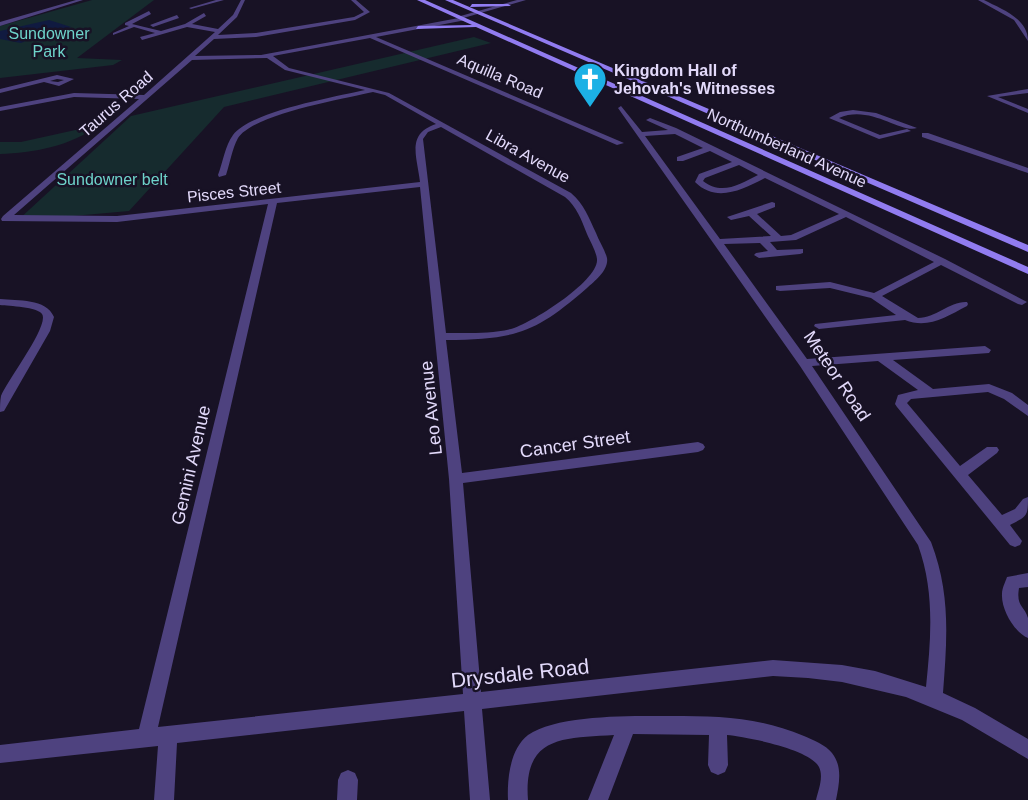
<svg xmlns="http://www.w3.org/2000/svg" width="1028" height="800" font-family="Helvetica,sans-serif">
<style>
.green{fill:#162b2e}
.water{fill:#101a40}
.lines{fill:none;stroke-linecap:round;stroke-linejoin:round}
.minor{fill:#4e427f;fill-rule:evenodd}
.tertiary{fill:#4e427f;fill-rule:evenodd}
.secondary{fill:#917cf0;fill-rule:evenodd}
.labels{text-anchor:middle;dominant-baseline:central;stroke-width:5;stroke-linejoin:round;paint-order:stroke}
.far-park-label{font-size:16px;fill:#6ed3ca;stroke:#181225}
.far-poi-label{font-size:16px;font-weight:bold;fill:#e3dafb;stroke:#181225;text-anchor:start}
.far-street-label{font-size:16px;fill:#e3dafb;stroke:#181225}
.street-label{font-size:18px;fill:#e3dafb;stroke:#181225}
.near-street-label{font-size:21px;fill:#e3dafb;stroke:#181225}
</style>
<rect width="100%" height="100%" fill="#181225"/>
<path class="green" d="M92 0H154L77 58 122 60 113 65 0 78V26Z
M474 37 491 43 224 107 129 211 17 221 131 116Z
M98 125C72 146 33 153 0 154V142H21Z"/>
<path class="water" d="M49 20 71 27 43 39 25 36 28 40 21 43 0 39V31Z"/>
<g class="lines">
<path class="minor" d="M76 0H83L0 26V22Z
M216 0H224L191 9 189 8Z
M241 0H245L237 17 218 35 256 33 354 17 364 12 351 0H356L370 12 355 20 256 37 214 39 195 56 261 55 464 17 466 20 376 37 624 143 617 145 370 38 273 56 289 68 389 93 571 193C584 204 589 218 596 233 599 241 605 250 607 258 609 270 595 281 587 288 534 334 516 339 446 340L462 473 698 442 703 444 705 447 703 450 698 452 463 483 481 692 773 660 842 665 875 671 926 687C931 638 935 592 918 545L800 366 618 108 621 106 642 132 668 130 648 121 646 120 650 118 676 128 945 259 1027 302 1022 305 1018 304 941 265 882 296 918 318C936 318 950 301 967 302L968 304 967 306C946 317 928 329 905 320L819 329 814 326 815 324 896 315 871 298 830 288 780 291 776 290V286L830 282 874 293 934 262 846 217 796 240 770 242 777 250 803 249V253L800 254 759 258 754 255 756 253 768 251 760 243 724 244 807 359 985 346 991 350 989 353 893 360 933 389 989 384 1012 393 1028 405V416L1004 399 988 392 911 399 907 403 960 466 987 447H997L999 450 997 453 968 475 1002 515 1015 509 1023 499 1028 497C1028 517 1027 516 1010 525L1022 541 1020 545 1015 547 1010 545 897 407 895 404 898 395 918 390 878 361 812 366 931 542C951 594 947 639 943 693L975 708 1028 739V759L962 720 906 697 842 682 808 678 773 676 482 709 490 800H470L464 711 177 743 174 800H154L158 746 0 763V745L139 729 268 204 117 222 2 221 1 219 3 216 139 99 74 97 0 111V107L74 93 144 95 215 32 187 27 142 40 140 37 155 33 134 27 113 35V33L129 26 125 25V23L149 11 151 14 132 24 161 31 185 24 204 13 206 16 192 24 218 29 233 15ZM267 58 285 70 365 90C335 97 251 111 233 135 225 146 223 162 218 175L219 177 226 175C230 163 232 149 238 138 253 114 344 99 373 92L385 95 436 124C406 134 417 156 420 182L117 216 14 215 192 60ZM441 127 565 197C577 207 581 219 587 234 590 241 596 251 597 259 599 281 530 324 511 329 490 334 467 333 446 333L423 139 428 132ZM675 134 703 148 677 157V161H683L710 151 732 162 699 174 695 182C716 203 742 190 765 178L839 214 791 235 781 236 757 214 775 207V203L772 202 727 217 731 220 749 216 771 236 720 239 645 136ZM739 165 758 175C740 184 722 196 703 181L705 178ZM420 187 449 479 463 694 158 727 277 203Z
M978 0H984C1001 9 1028 18 1028 41L1014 20Z
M177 15 179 18 153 27 150 25Z
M57 75 74 79 59 86 44 82 0 93V89ZM57 79 64 80 58 82 50 81Z
M1028 89V93L998 97 1028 109V113L987 96Z
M853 110 876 113 917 128C901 134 870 104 839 118L880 135 907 129 911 131 879 139 829 118 840 112Z
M922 133H928L1028 168V173L922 137Z
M0 299C18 301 46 298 54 317L50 331 4 411 0 412C0 407 0 401 1 396 6 382 50 325 42 314 38 307 9 306 0 305Z
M1028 573V587L1019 588C1016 607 1024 605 1028 618 1028 623 1028 632 1028 638 1014 632 1001 609 1002 594 1002 588 1005 583 1007 577Z
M671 716C720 716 758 717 804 736 813 740 826 745 832 753 843 767 839 784 836 800H816C818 791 824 777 819 767 810 749 747 737 727 735L728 765 725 772 718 775 711 772 708 765 709 735 633 734 608 800H588L614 735C563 738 523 736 528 800H508C507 779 510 749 528 735 558 714 634 716 671 716Z
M348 770 355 773 358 780 357 800H337L338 780 341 773Z"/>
<path class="tertiary" d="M517 0H526L460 19 457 17Z"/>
<path class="secondary" d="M417 0H425L1028 267V274L476 27 416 29 418 26 472 25Z
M445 0H453L1028 245V252Z
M472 4H508L511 6 470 7Z"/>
</g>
<defs>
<symbol id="church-pin" viewBox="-11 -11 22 30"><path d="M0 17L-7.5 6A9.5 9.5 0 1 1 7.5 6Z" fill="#1cb1e5" stroke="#181225"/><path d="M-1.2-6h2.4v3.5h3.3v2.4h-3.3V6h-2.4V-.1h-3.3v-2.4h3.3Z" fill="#fff"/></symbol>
</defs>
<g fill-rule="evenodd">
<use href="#church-pin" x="571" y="60" width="38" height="52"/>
</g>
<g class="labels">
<g class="far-park-label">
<text x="49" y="33">Sundowner<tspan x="49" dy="18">Park</tspan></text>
<text x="112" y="179">Sundowner belt</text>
</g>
<g class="far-poi-label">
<text x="614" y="70">Kingdom Hall of<tspan x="614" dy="18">Jehovah's Witnesses</tspan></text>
</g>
<g class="far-street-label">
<text transform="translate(500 76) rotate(23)">Aquilla Road</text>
<text transform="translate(116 104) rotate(-41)">Taurus Road</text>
<text transform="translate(787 148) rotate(24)">Northumberland Avenue</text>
<text transform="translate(528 156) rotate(29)">Libra Avenue</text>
<text transform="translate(234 192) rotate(-6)">Pisces Street</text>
</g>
<g class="street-label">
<text transform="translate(837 376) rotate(56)">Meteor Road</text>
<text transform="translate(431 408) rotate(-96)">Leo Avenue</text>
<text transform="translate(575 444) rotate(-8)">Cancer Street</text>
<text transform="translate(191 465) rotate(-77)">Gemini Avenue</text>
</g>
<g class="near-street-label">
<text transform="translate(520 673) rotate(-6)">Drysdale Road</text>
</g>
</g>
</svg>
